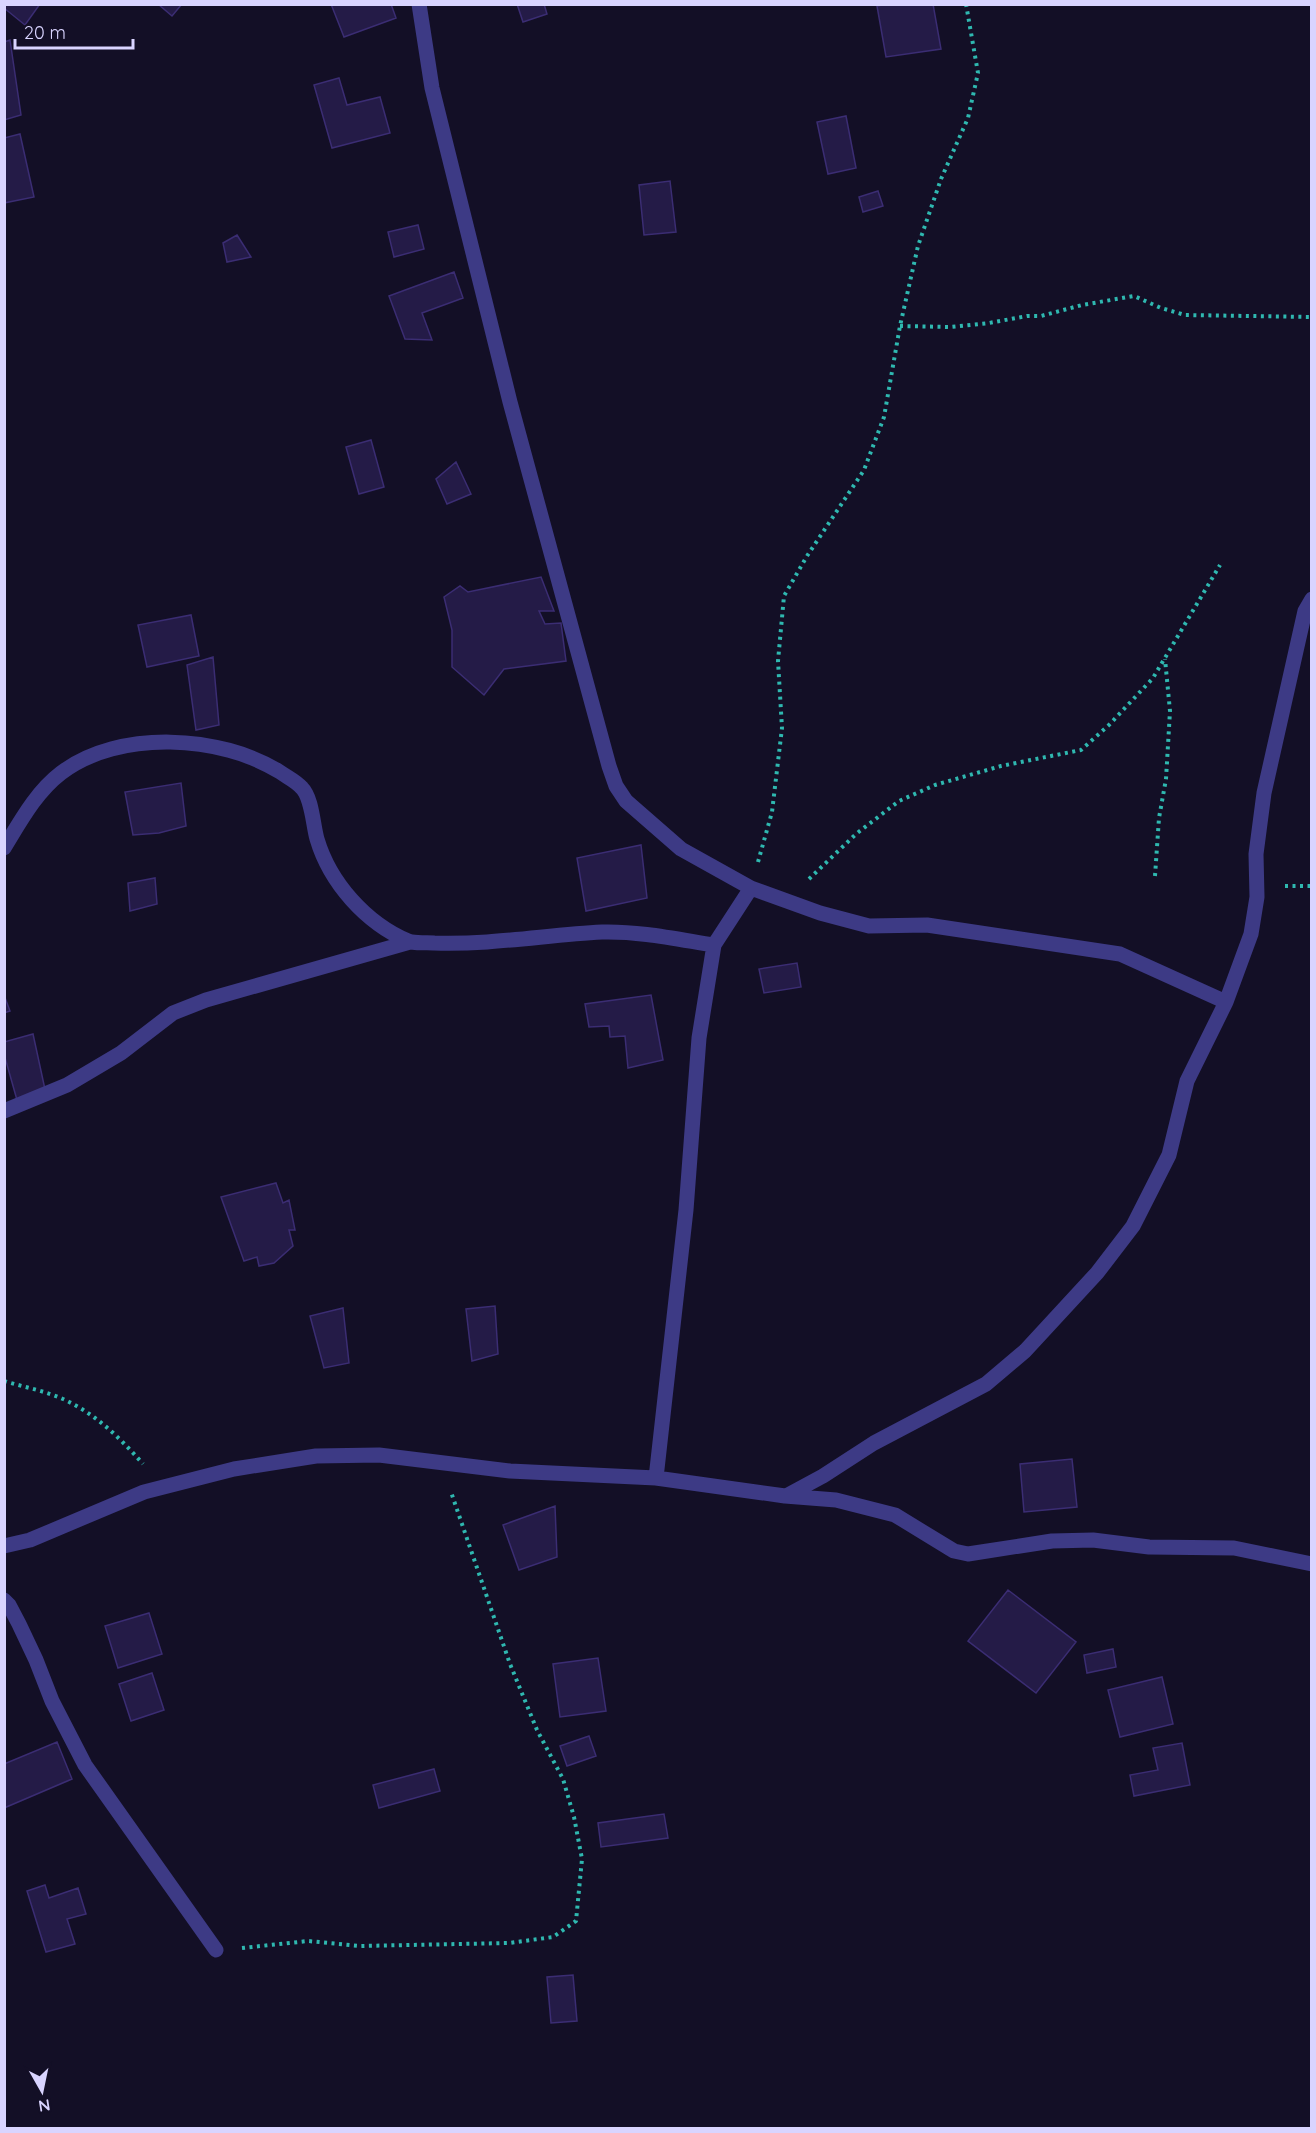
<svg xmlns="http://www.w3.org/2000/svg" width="1316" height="2133" font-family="Quicksand,sans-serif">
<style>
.building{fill:#241b47;stroke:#3b2d73;stroke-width:1.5}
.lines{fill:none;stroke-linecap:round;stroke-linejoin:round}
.path{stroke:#2fb8b0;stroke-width:4;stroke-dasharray:3 4.5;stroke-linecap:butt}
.street{stroke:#3d3a85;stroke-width:15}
</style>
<rect width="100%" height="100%" fill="#130f26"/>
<path class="building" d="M4 4H40L25 25 4 8Z
M158 4H182L172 16Z
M331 4H391L396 18 344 37Z
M517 4H544L547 14 523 22Z
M887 4H933L941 49 886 57 877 6Z
M10 40 21 115 4 120V42Z
M339 78 347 105 380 97 390 133 332 148 314 85Z
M846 116 856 168 828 174 817 122Z
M20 134 34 197 4 203V138Z
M670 181 676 232 644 235 639 185Z
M878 191 883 206 863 212 859 197Z
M418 225 424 249 394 257 388 232Z
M237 235 251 257 227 262 223 243Z
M454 272 463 298 422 313 432 340 405 339 389 296Z
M371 440 384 487 359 494 346 447Z
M456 462 471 494 447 504 436 479Z
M541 577 554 611H539L545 624 561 623 566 661 504 669 484 695 452 667V630L444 597 460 586 468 592Z
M191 615 199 656 147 667 138 625Z
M213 657 219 725 196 730 187 665Z
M181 783 186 826 159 833 133 835 125 792Z
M641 845 647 898 586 911 577 858Z
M155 878 157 904 130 911 128 883Z
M797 963 801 987 764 993 759 969Z
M4 995 10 1011 4 1013Z
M651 995 663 1060 628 1068 625 1036 610 1037 609 1026 589 1027 585 1004Z
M33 1034 46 1094 17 1100 4 1054V1042Z
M276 1183 283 1203 289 1200 295 1230H289L293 1246 274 1263 259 1266 257 1257 244 1261 221 1197Z
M495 1306 498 1354 472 1361 466 1309Z
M343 1308 349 1363 324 1368 310 1316Z
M1072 1459 1077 1507 1024 1512 1020 1464Z
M555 1506 557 1557 519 1570 503 1525Z
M1008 1590 1076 1642 1036 1693 968 1641Z
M149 1613 162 1654 118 1668 105 1626Z
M1113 1649 1116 1667 1087 1673 1084 1655Z
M598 1658 606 1711 560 1717 553 1664Z
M152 1673 164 1710 131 1721 119 1684Z
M1162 1677 1173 1724 1120 1737 1108 1690Z
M589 1736 596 1756 567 1766 560 1746Z
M57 1742 72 1779 4 1808V1764Z
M1182 1743 1190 1785 1134 1796 1130 1775 1158 1770 1153 1748Z
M434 1769 440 1791 379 1808 373 1785Z
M664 1814 668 1838 601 1847 598 1823Z
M45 1885 49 1898 78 1888 86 1914 67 1919 75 1944 46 1952 27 1891Z
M573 1975 577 2021 551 2023 547 1977Z"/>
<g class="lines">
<path class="path" d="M900 326 951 327 989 323 1027 316H1041L1082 305 1134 296 1161 308 1185 315 1312 317
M758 862 772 812 782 728 778 661 784 596 807 556 864 470 884 417 900 326 918 246 941 179 968 118 978 73 966 4
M1155 876 1159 818 1166 779 1170 711 1165 659
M809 879 856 834 899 801 935 785 1001 766 1081 750 1110 724 1153 678 1220 565
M1285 886H1312
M4 1381C24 1387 45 1391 63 1399 96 1414 120 1438 143 1464
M242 1948 308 1941 360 1946 509 1943 553 1937 576 1921 582 1859 574 1817 563 1779 537 1730 510 1664 451 1492"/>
<path class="street" d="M419 4 432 88 510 402 609 766 616 786 626 801 681 849 751 888 820 913 869 926 927 925 1120 954 1226 1002
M4 848C20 822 36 792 61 773 119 729 221 735 280 772 287 777 296 781 302 788 312 798 313 825 317 839 330 883 366 923 408 941 415 944 426 942 434 943 490 945 546 935 602 932 639 931 676 939 714 945
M4 1111 67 1085 121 1053 173 1013 206 1000 410 942
M656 1478 686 1210 699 1038 714 945 751 888
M786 1496 823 1476 874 1443 986 1384 1025 1351 1097 1273 1133 1226 1169 1155 1187 1081 1226 1002 1251 934 1257 897 1256 854 1264 793 1305 611 1312 599
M4 1546 30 1540 144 1492 234 1469 316 1456 379 1455 510 1471 656 1478 785 1496 836 1500 895 1515 954 1551 968 1554 1052 1541 1093 1540 1149 1547 1234 1548 1312 1564
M4 1600 9 1605 19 1624 36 1660 52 1701 85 1765 216 1950"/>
</g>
<rect width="1316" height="2133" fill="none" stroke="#d9d4ff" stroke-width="12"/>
<g transform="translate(42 2091) rotate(171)" stroke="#130f26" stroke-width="4.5" paint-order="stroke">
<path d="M0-4.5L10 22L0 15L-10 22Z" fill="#d9d4ff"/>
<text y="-9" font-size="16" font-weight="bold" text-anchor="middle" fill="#d9d4ff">N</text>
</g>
<path d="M15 39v9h118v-9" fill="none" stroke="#d9d4ff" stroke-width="3"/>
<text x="24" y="39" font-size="18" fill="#d9d4ff" stroke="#130f26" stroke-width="4.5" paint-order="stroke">20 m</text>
</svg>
